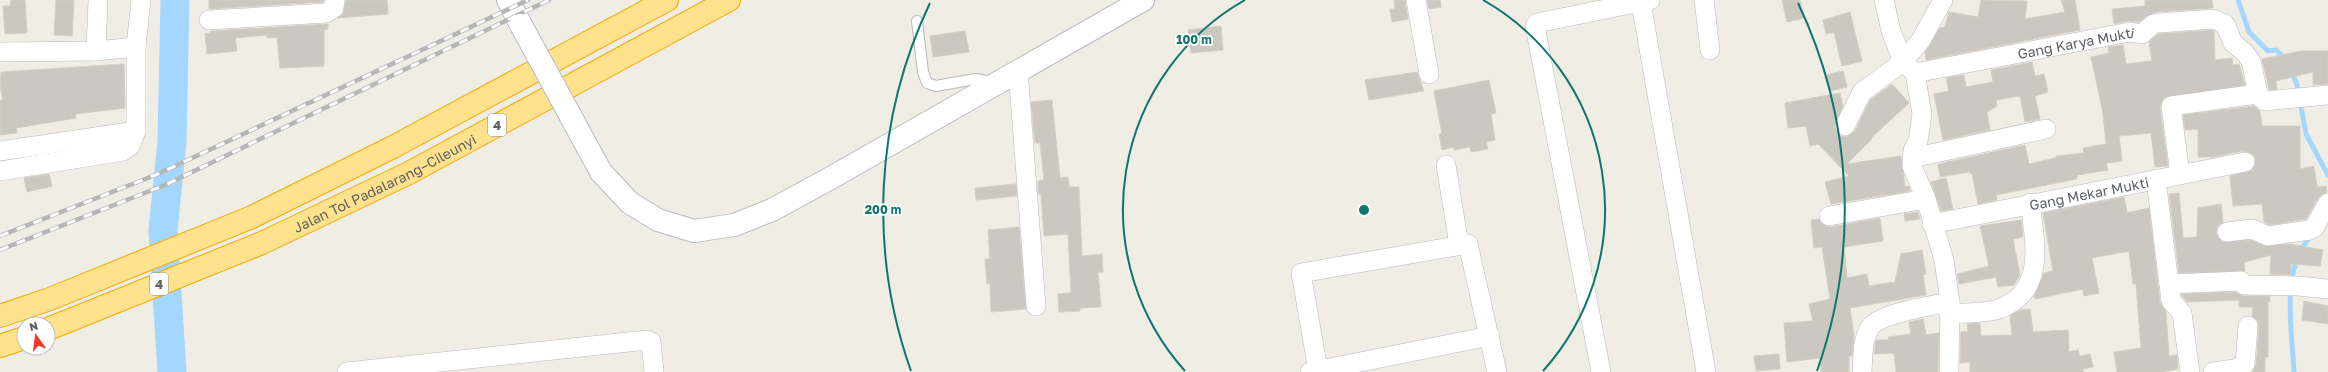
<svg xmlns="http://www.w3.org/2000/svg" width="2328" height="372" font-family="'Golos Text',sans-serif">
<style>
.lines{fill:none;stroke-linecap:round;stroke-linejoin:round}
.stream{stroke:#a4d7ff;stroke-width:5}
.river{stroke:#a4d7ff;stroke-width:29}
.building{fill:#cac8c1;stroke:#d4cfc2}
.lane-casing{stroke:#b7babf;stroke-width:12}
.street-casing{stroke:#b7babf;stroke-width:20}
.secondary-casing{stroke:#b7bbc1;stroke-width:24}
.highway-casing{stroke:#f3a800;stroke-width:24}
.lane{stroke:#fff;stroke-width:10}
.street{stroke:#fff;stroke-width:19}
.secondary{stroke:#fff;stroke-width:22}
.highway{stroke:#ffe28b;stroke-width:22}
.rail-casing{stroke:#b5b6b6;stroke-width:4.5}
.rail{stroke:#fff;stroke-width:3;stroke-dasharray:9;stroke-linecap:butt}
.secondary-bridge-casing{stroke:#b7bbc1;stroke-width:24;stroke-linecap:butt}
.secondary-bridge{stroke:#fff;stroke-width:22}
.ring{fill:none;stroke:#0f766e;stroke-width:2}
.labels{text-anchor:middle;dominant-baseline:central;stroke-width:3.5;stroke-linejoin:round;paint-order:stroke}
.shield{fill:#fff;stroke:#8d9093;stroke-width:1}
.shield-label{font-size:13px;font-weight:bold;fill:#5c6065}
.street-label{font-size:14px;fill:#5c6065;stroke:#fff}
.centre{fill:#0f766e;stroke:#fff;stroke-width:2}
.ring-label{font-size:12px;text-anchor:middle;font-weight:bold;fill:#0f766e;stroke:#fff;stroke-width:3.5;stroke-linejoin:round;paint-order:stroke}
</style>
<rect width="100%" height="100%" fill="#efede4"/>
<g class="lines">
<path class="stream" d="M2238 0 2249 32 2268 51 2276 50 2286 59
M2292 72 2297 85 2306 134 2328 175
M2294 372C2292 330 2280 269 2311 236"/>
<path class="river" d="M172 372 163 230 172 142 175 0"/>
</g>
<path class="building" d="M11 0H25L27 33 5 34 3 6H10Z
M56 0H74L72 36 54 35Z
M209 0H324L323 2 209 9Z
M346 0H387L388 14 338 18 343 14Z
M1394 0H1405L1408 19 1392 22 1390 9H1395Z
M1427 0H1440L1441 7 1429 9Z
M1782 0H1800L1804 18 1787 22Z
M1981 0 2027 1 2025 19 2065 12 2061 0H2075L2080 30 1926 60 1925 52 1940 28 1945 27 1949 12 1978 17Z
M2145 0H2212L2213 8 2157 12 2146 16 2139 22 2128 21 2114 24 2112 9 2145 6Z
M1850 12 1862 61 1842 66 1834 32 1826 34 1823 20Z
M328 24V29L324 30V66L280 68 277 37 267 38V35L235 38 237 51 207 54 205 34 210 33V31Z
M1221 26 1223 50 1191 53 1188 30Z
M2211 30 2214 31 2215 60 2232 58 2233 65 2239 64 2245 85 2164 98 2160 107 2168 166 2155 167 2151 133 2119 136 2122 161 2106 163 2108 170 2077 175V179L1996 195 1997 200 1978 204 1972 173 1970 174 1969 172 1940 177 1938 164 2025 145 2029 164 2056 158V156L2084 153 2083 148 2106 144 2103 113 2091 57 2109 53 2108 47 2123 45 2126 64 2152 61 2149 42 2158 34Z
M965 31 969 52 933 57 930 36Z
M2301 51H2328V84L2313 85V72L2276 81 2277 89 2269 90 2262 59Z
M2032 62 2035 76 2044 74 2048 92 2035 96 2040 119 2025 122 2020 96 1996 100 1997 106 1987 112 1990 130 1943 140 1934 94 1949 91 1946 78 1964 75 1966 87 1993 82 1991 70Z
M124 64 125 108 75 114 76 118 16 128 17 133 0 135V100H3L0 86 1 72Z
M1843 71 1847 87 1830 91 1826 75Z
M1417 72 1424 91 1369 100 1365 80Z
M1489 80 1496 113 1491 114 1495 140 1486 142 1488 149 1471 152 1470 147 1454 150V147L1442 150 1439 134H1442L1434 91Z
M1892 84 1909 103 1871 138 1872 139 1847 164 1901 156 1905 187 1909 186 1910 191 1831 204 1825 182 1849 176 1818 144 1810 146 1806 126 1788 128 1785 103 1840 93 1843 106 1834 127 1840 136 1846 137 1855 131 1870 100Z
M1052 100 1060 178 1068 177 1069 187H1079L1082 256 1102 254 1103 272H1098L1101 307 1080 308V311L1059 312 1058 294 1071 293 1068 234 1044 236 1041 194H1038V181L1044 180 1040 143H1035L1031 102Z
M2254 106 2260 111 2262 126H2300V169L2314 166 2317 187 2326 186 2327 192 2319 197 2306 219 2270 225 2264 222 2262 204 2233 206 2230 176 2252 170 2256 160 2253 155 2243 151 2213 157H2198V129L2185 130 2183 115Z
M49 174 52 186 27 192 24 178Z
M1946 178 1953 209 1941 211 1931 182Z
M1016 184 1017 196 976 200 975 188Z
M2179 193 2183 238 2197 237 2198 208 2221 204 2223 222 2217 227 2216 233 2222 242 2250 240 2264 246 2290 244 2323 250 2320 266 2291 264V275L2270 274 2271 255 2244 262 2245 271 2179 273 2169 194Z
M2124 197 2127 213 2149 208 2160 302 2166 312 2169 356 2177 355 2178 369 2163 372H2117L2114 352 2141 348 2136 284H2133L2129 251 2092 258 2099 293 2084 296 2083 289 2035 299 2034 296 2044 273 2053 271 2043 213Z
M1918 212 1920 219 1905 221 1904 214Z
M1880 218 1883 241 1844 247 1847 278 1867 274 1869 286 1895 282 1901 254 1922 250 1926 274 1923 275 1926 295 1850 308 1854 336 1852 356H1849V372H1821L1820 358 1787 362 1784 323 1813 321 1809 304 1830 299 1822 247 1814 248 1811 220 1819 219 1825 226 1831 227Z
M2021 220 2023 237 2013 239 2020 275 2014 285 1998 287 1996 277 1959 284 1957 274 1989 266 1980 226Z
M1019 227 1026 309 991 312 990 283 987 284 985 259H990L988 230Z
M2236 292 2244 296H2270V302H2268V357H2265V372H2252L2256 365 2259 327 2258 321 2252 316 2253 307H2239V300L2187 302 2181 294Z
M2304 301 2328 306V324L2302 320Z
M2030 309 2033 332 2068 330 2069 352 2078 350 2080 356 2090 354 2093 367 2083 369V372H1970V362L1960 363 1961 332H1968L1967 324 1980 323 1981 336 2012 335 2010 315 2021 310Z
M1923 319 1926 335 1939 333 1938 372H1896L1894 353 1874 354 1876 340H1889L1888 337 1911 334 1909 322Z
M1779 354 1780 369 1756 371 1754 356Z"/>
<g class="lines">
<defs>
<path id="lane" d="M917 21 923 72 927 83 936 86 975 79 994 82"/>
<g id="street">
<path d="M1416 0 1429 74"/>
<path d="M1704 0 1710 50"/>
<path d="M1641 3 1706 372"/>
<path d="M209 20 326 13 334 8 335 0"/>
<path d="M96 51 98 0"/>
<path d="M0 52 96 51 136 47"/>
<path d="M1018 70 1036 306"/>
<path id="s1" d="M1915 73 2130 32 2142 34 2153 24 2159 23 2213 19 2225 24 2233 43 2244 52 2251 61 2258 94"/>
<path d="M1845 126 1862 92 1903 62 1921 40 1943 0"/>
<path d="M0 151 136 131"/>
<path d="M1912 158 2046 129"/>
<path d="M1446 165 1459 245"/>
<path d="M0 171 123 151 130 146 136 131V47L141 0"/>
<path d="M2180 174 2171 106 2257 94 2265 101 2328 95"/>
<path d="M2156 179 2169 284"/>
<path d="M1829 216 1926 199"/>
<path id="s2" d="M1932 224 2245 162"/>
<path d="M2227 232 2252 229 2268 236 2310 230 2314 228 2328 203"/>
<path d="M1949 314C1965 312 1987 314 2001 308 2046 291 2035 241 2030 203"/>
<path d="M1318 370 1301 273 1468 244 1497 372"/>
<path d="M347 372 647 340 651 342 654 372"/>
<path d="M1310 372 1490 336"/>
<path d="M1601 372 1535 26 1537 23 1650 0"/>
<path d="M1862 372C1863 358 1862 342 1869 329 1877 313 1932 306 1950 302L1944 260 1926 199 1912 166 1913 150 1918 141 1922 114 1915 73 1903 62 1891 31 1884 0"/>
<path d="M1949 372 1950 302"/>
<path d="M2190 372 2182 313 2171 301 2169 284 2241 281 2244 285 2299 286 2328 289"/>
<path d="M2213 372 2235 369 2245 364 2248 326"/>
</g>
<path id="secondary" d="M508 0 521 25
M601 172 630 203 658 220 694 231 734 225 772 210 829 179 1143 0"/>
<g id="highway">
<path d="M0 316 50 299 252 217 393 147 667 0"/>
<path id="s3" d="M48 329 262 243 409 173 729 0"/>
<path d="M0 346 24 338"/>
</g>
</defs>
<use href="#lane" class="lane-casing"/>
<use href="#street" class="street-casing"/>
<use href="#secondary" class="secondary-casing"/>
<use href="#highway" class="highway-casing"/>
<use href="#lane" class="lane"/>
<use href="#street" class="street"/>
<use href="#secondary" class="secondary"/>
<use href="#highway" class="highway"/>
<defs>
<path id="rail" d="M0 236 158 174 528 0
M0 250 165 185 549 0"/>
</defs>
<use href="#rail" class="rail-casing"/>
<use href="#rail" class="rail"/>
<defs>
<path id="secondary-bridge" d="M521 25 601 172"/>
</defs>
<use href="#secondary-bridge" class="secondary-bridge-casing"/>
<use href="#secondary-bridge" class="secondary-bridge"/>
</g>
<g class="ring">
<path d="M1185 371A241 241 0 0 1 1245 0M1483 0A241 241 0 0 1 1543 371"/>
<path d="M911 371A481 481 0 0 1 930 3M1798 3A481 481 0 0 1 1817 371"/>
</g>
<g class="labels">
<g class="shield">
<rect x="488" y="114" width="18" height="22" rx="3"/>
<rect x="150" y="273" width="18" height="22" rx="3"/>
</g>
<g class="shield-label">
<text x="497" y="125">4</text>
<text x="159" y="284">4</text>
</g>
<g class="street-label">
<text stroke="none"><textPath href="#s1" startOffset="164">Gang Karya Mukti</textPath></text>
<text stroke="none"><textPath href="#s3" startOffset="367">Jalan Tol Padalarang–Cileunyi</textPath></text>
<text stroke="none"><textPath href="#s2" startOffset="160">Gang Mekar Mukti</textPath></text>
</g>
</g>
<circle cx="1364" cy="210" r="6" class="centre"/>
<g class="ring-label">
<text x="1194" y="44">100 m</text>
<text x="883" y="214">200 m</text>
</g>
<g transform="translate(36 336) rotate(346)"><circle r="19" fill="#ffffff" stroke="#bebfc1"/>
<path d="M0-3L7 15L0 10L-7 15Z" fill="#f33726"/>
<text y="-6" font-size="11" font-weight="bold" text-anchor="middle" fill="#5c6065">N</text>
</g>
</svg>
